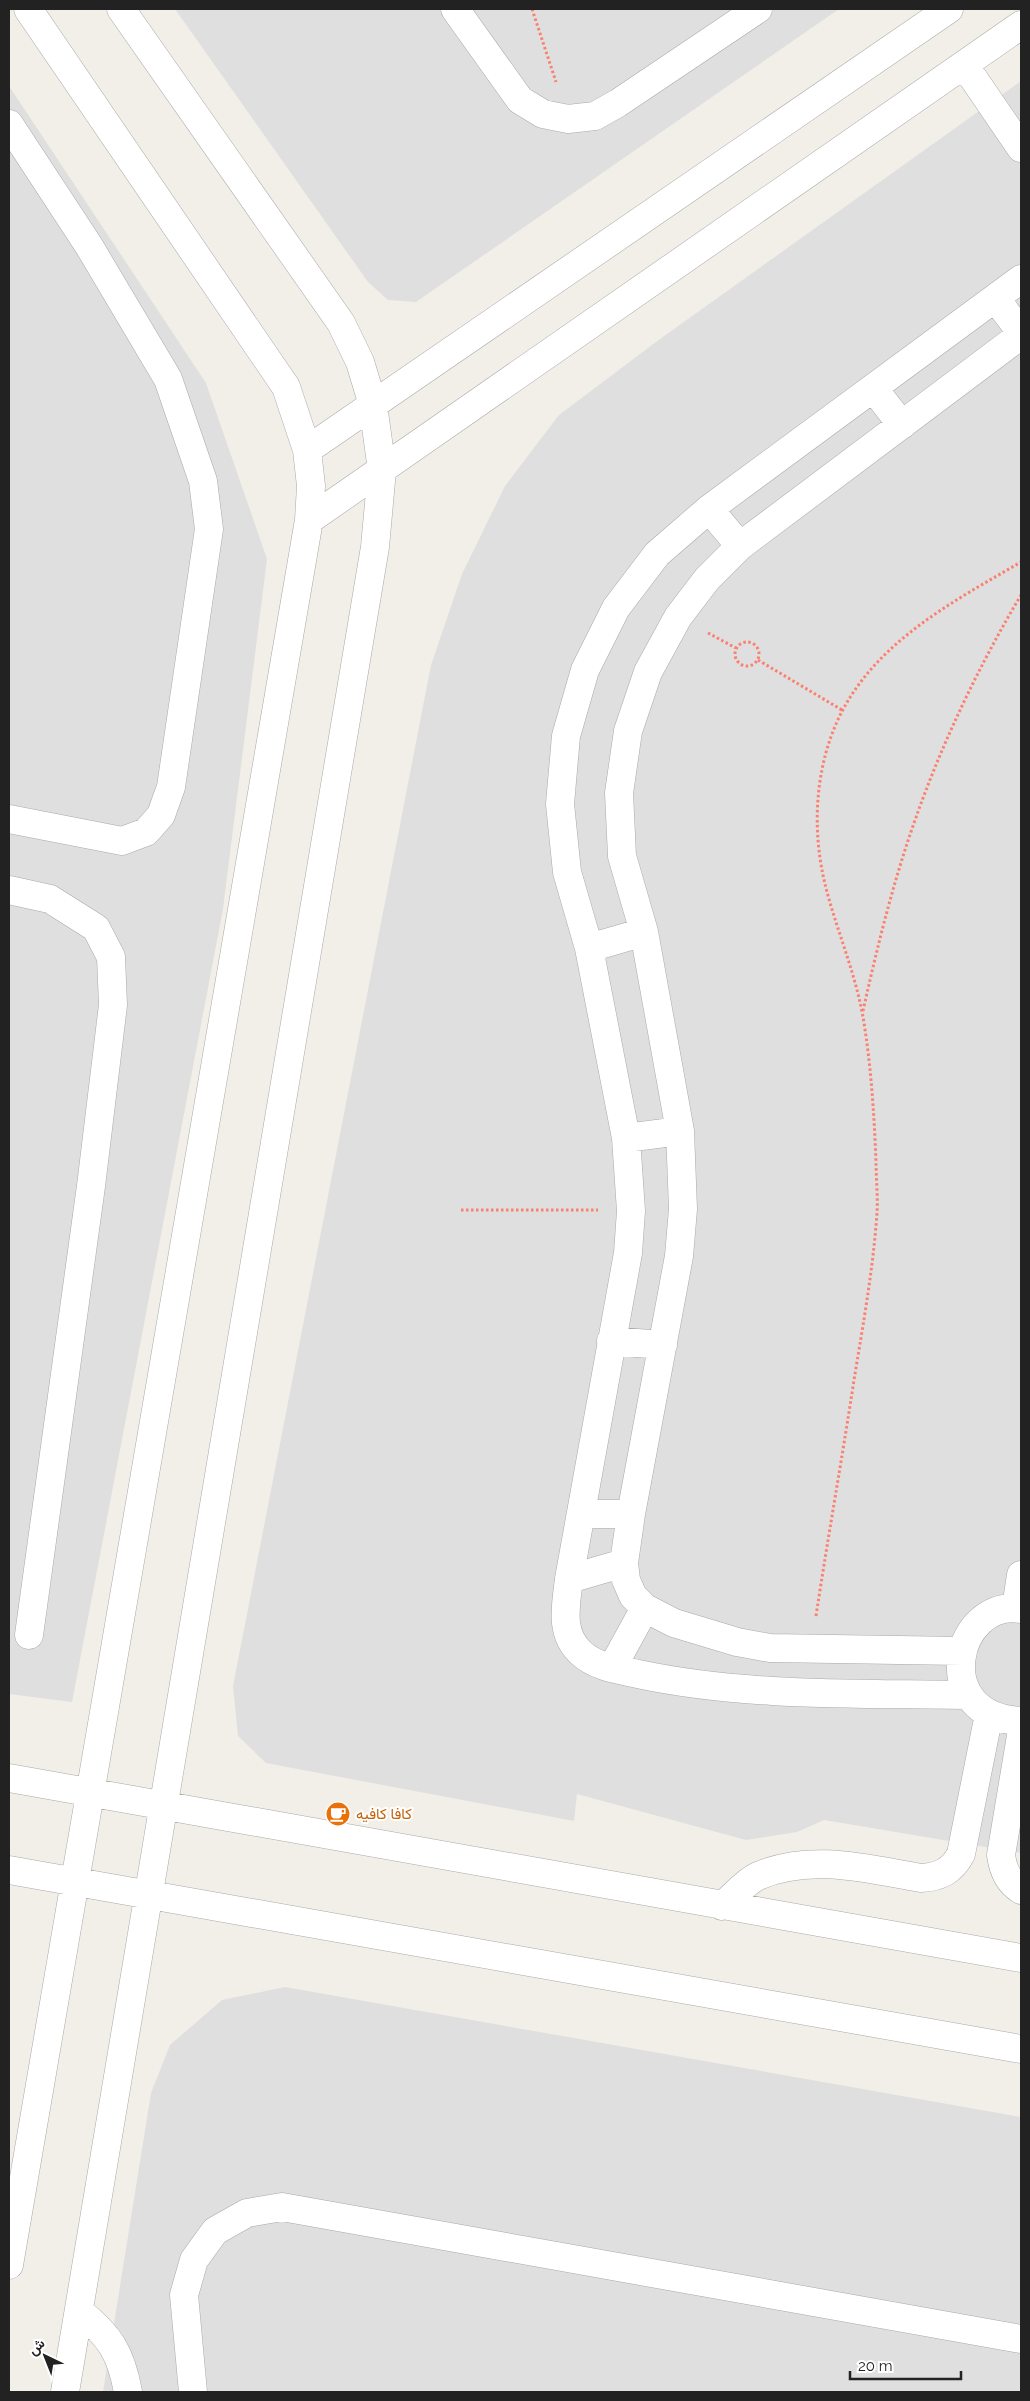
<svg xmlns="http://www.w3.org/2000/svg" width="1030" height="2401" font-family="Raleway,Vazirmatn,sans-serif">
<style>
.residential{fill:#e0dfdf}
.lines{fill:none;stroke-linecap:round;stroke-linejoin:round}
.minor-casing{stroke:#a9a9a9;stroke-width:29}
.path{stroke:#fa8072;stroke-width:3;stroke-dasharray:2.5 2.5;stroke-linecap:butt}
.minor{stroke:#fff;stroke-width:28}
.labels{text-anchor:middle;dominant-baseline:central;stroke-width:4;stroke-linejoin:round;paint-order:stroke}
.food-label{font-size:15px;fill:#c56008;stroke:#fff;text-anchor:start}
</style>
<rect width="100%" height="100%" fill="#f2efe9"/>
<path class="residential" d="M175 9H839L416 302 388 300 368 282Z
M1021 81V1853L824 1820 797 1832 746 1840 577 1794 574 1821 266 1763 238 1736 233 1686 431 665 462 574 505 486 559 415 660 339Z
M9 86 206 383 267 559 223 909 72 1702 9 1694Z
M285 1987 1021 2117V2392H103L151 2093 170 2045 222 2000Z"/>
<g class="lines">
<defs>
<path id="minor" d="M455 9 520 100 543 114 568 119 595 116 618 103 758 9
M965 66 1021 148
M9 124 89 246 168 379 203 481 209 529 171 787 161 815 146 832 122 841 9 819
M995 298 1021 332
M873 388 902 425
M307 450 949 9
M709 509 740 546
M309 520 1021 25
M9 890 50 899 96 928 111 957 113 1005 91 1186 29 1635
M589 948 644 932
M626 1138 680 1131
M611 1341 663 1345
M581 1514H631
M569 1579 624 1563
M1016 1608 1021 1575
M1021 1609C955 1598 928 1717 1021 1721
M962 1651 770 1648 737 1642 674 1623 645 1608 633 1596 626 1580 624 1563 631 1514 679 1256 683 1209 680 1131 644 932 622 856 619 793 628 731 648 672 678 617 707 579 740 546 1021 335
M612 1668 645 1608
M969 1695C858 1693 746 1697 638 1674 619 1670 596 1667 581 1653 559 1633 566 1605 569 1579L628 1253 631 1211 626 1138 589 948 567 872 560 804 566 736 585 670 616 608 657 554 709 509 1021 279
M1021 1736 1001 1855C1003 1870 1008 1882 1021 1890
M9 1778 1021 1958
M9 1870 1021 2049
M722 1906C733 1897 745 1882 758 1876 810 1853 868 1869 921 1878 940 1877 952 1871 961 1854L989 1714
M9 2265 309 520 311 486 307 450 286 387 28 9
M79 2311C110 2336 121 2353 128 2392
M65 2392 375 547 382 470 373 405 360 362 341 323 121 9
M193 2392 184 2295 194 2260 215 2231 247 2213 282 2207 1021 2339"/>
</defs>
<use href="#minor" class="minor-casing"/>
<path class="path" d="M532 9 556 82
M708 633 736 648
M735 654a12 12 0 1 1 24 0a12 12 0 1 1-24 0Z
M758 660 842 710
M863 1011C875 957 888 903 905 850 933 762 974 674 1021 595
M461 1210H598
M816 1616C828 1537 842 1459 854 1380 863 1325 873 1270 877 1213 878 1196 876 1178 876 1161 874 1113 871 1064 863 1017 855 972 837 931 826 888 813 838 814 782 832 734 864 648 947 605 1021 562"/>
<use href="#minor" class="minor"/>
</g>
<defs>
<symbol id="cafe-disc" viewBox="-11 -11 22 22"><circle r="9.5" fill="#e8710a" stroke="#fff"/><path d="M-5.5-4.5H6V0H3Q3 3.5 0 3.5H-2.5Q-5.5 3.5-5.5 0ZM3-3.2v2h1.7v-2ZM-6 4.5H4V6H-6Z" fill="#fff"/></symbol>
</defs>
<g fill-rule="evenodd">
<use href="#cafe-disc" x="324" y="1800" width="28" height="28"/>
</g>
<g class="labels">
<g class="food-label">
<text x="356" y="1814">كافا كافيه</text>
</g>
</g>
<rect width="1030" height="2401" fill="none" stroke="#222222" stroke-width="20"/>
<g transform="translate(45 2356) rotate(317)" stroke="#ffffff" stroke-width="4" paint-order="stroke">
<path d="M0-4L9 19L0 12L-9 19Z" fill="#222222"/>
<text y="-8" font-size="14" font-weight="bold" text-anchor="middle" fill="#222222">ش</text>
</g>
<path d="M850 2371v8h111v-8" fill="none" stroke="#222222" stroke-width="2.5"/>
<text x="858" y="2371" font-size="15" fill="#222222" stroke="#ffffff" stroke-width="4" paint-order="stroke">20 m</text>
</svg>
